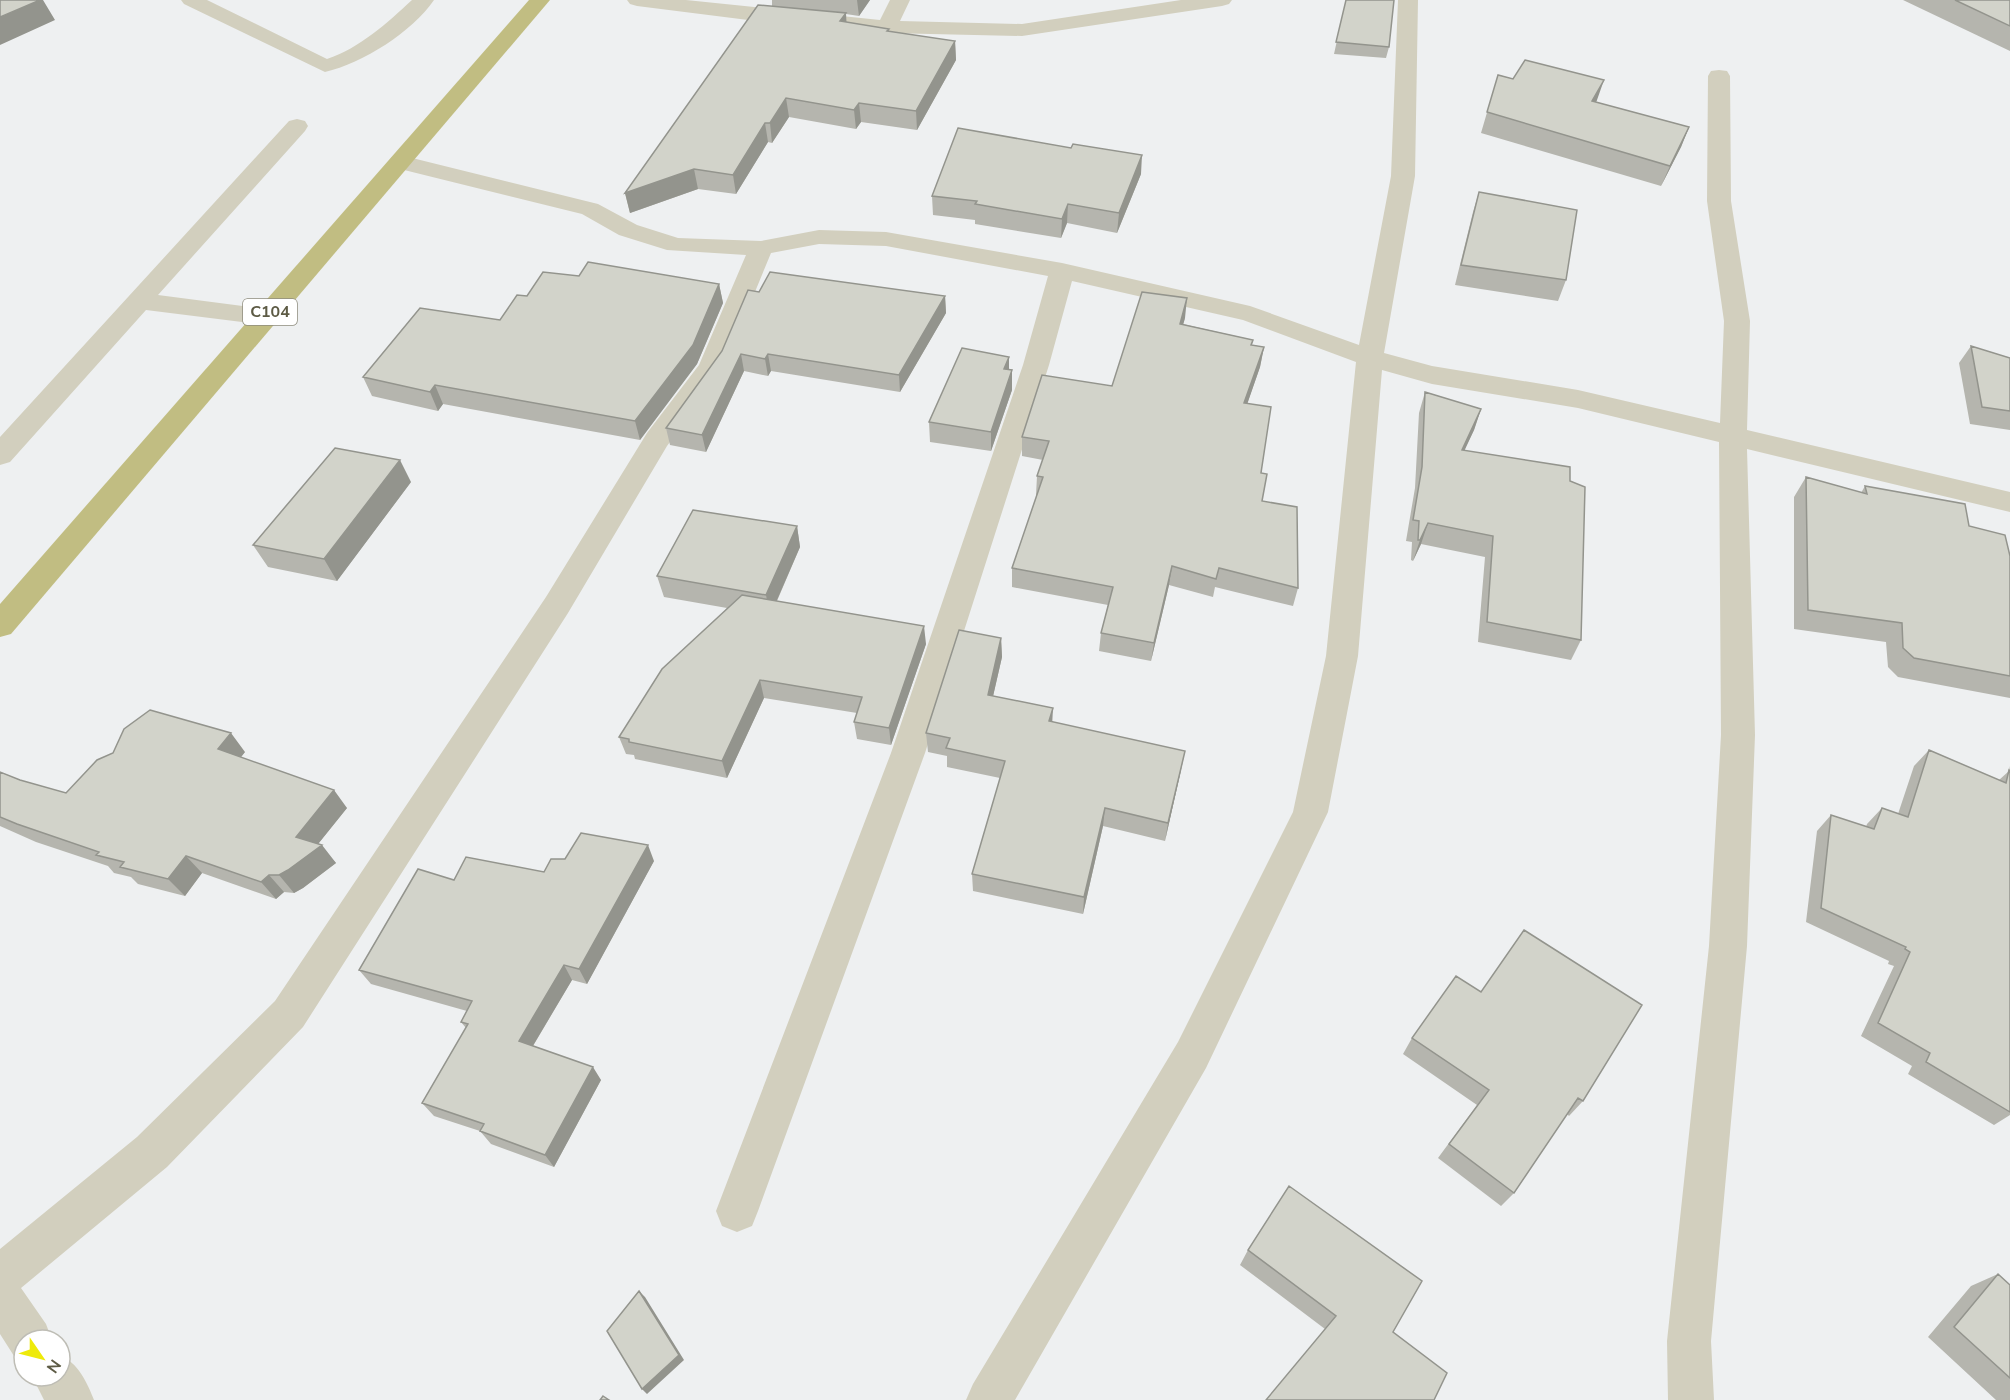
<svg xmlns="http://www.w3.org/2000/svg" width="2010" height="1400" font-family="'Nunito Sans',sans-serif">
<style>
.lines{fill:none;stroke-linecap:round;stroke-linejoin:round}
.street{fill:#d2cfbe;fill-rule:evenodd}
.highway{fill:#c1bd82;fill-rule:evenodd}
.wall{fill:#b5b5ae}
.shaded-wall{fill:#93948d}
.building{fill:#d2d3ca;stroke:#93948d;stroke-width:1.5}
.labels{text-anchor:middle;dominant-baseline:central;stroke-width:4.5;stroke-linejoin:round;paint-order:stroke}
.shield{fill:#fff;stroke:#8e8c7d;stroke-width:1.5}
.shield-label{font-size:16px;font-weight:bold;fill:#5d5b45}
</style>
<rect width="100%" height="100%" fill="#eef0f1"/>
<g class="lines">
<path class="street" d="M181 0H207L327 59C360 48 387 23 412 0H434C412 32 363 63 325 72L184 4Z
M627 0H686L880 20 890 0H910L900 21 1022 24 1181 0H1232L1229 4 1222 6 1022 36 887 33 765 22 637 6 630 4Z
M1398 0H1418L1415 176 1384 353 1432 366 1578 390 1720 423 1724 321 1707 201 1708 76 1711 71 1719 70 1727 71 1730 76 1731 201 1750 321 1747 430 2010 492V512L1747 449 1755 735 1747 946 1711 1341 1714 1400H1668L1667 1341 1709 946 1721 735 1719 442 1578 408 1432 384 1382 370 1358 656 1328 812 1206 1068 1015 1400H966L973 1384 1178 1042 1293 812 1326 656 1356 362 1243 320 1072 281 1049 365 925 753 758 1211 752 1226 737 1232 722 1226 716 1211 891 753 1023 365 1048 276 886 246 819 244 771 253 724 367 667 446 568 613 303 1027 167 1167 21 1288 46 1324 52 1340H24V1360L14 1356 0 1334V1249L137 1137 275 1001 546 597 647 433 699 365 746 255 667 250 619 235 582 214 392 167 388 162 392 157 400 155 598 204 637 225 678 238 761 241 819 230 886 232 1062 263 1250 306 1359 345 1391 176Z
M297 119 305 121 308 126 305 131 158 295 266 309 275 311 279 317 275 323 266 325 146 310 10 462 0 465V437L289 121Z
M60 1355C78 1363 87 1382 94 1400H44L32 1376H60Z"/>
<path class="highway" d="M529 0H550L11 634 0 637V604Z"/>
</g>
<path class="wall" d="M772 0H870L859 16 846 14V22L889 29V32L955 41 956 60 917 130 861 122 856 129 789 117 772 143 768 142 736 194 698 189 630 213 625 193 772 6Z
M1346 0 1389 47 1386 58 1334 54Z
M1903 0H2010V51Z
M1498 75 1597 100 1596 102 1689 127 1681 147 1661 186 1481 133Z
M1141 174 1117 233 1067 223 1061 238 975 224V220L933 215 932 196Z
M1479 192 1566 280 1558 301 1455 285 1473 212Z
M579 276 719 284 723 303 697 364 640 440 443 404 438 411 372 396 363 377 500 320 527 296Z
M759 292 945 296 946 313 900 392 771 371 768 376 744 371 706 452 670 445 666 428 722 351Z
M1185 318 1183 324 1253 340 1252 345 1264 347 1260 367 1247 404 1261 473 1262 501 1298 588 1293 606 1215 587 1213 597 1169 585 1151 661 1099 651 1101 633 1108 605 1012 587V568L1037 495H1036L1037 476 1043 460 1022 456V437L1112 386Z
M1971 346 2010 358V430L1970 424 1959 363Z
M1009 369 1012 370V390L991 451 930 442 929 422Z
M1425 392 1481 409 1474 430 1464 450 1570 481 1581 640 1571 660 1478 642 1485 557 1421 544 1413 561 1411 560 1412 542 1406 541 1415 488 1419 413Z
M1806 477 1861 493 1865 486 1969 526 2010 556V698L1898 677 1888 667 1886 642 1794 629V497Z
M411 482 337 581 268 567 253 545Z
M797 526 800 547 777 601 926 644 891 745 857 739 854 722 857 713 764 698 727 778 635 759 634 755 626 754 619 737 727 608 664 597 657 576Z
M1001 638 1002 657 993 696 1052 722 1181 770 1165 841 1103 826 1083 914 973 891 972 874 1000 778 947 767V756L928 752 926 733Z
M1929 750 1999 780 2009 771 2010 766V1115L1994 1125 1908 1074 1912 1066 1861 1036 1894 966 1888 964 1889 961 1806 922 1817 831 1831 815 1866 827 1867 824 1882 808 1898 814 1914 766Z
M245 752 241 757 347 808 318 844 336 863 303 888 294 893 284 892 276 899 202 873 185 896 138 884 131 877 114 873 108 866 36 842 0 826V772L20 780 66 793Z
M654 861 587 984 572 980 533 1046 601 1080 554 1167 491 1144 480 1131 434 1116 422 1103 466 1028 461 1022 467 1011 371 984 359 970 454 880Z
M1481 992 1583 1101 1569 1116 1567 1114 1514 1193 1501 1206 1438 1158 1477 1105 1403 1054 1412 1038Z
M1248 1250 1393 1332 1325 1329 1240 1265Z
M1998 1274 2010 1285V1400H1996L1928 1337 1971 1286Z"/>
<path class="shaded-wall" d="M40 0H43L55 20 0 45V17Z
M857 0H870L859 16Z
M846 13 847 32 840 21Z
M955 41 956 60 917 130 916 111Z
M1604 80 1597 100 1585 121 1592 101Z
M786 98 789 117 772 143 770 123Z
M859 103 861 122 856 129 854 110Z
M765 123 768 142 736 194 733 175Z
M1689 127 1681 147 1661 186 1670 166Z
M1142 155 1141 174 1117 233 1119 213Z
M694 169 698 189 630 213 625 193Z
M1068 204 1067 223 1061 238 1062 219Z
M719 284 723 303 697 364 640 440 635 421Z
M945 296 946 313 900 392 899 375Z
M1187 298 1185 318 1178 343 1180 324Z
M1264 347 1260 367 1241 422 1244 403Z
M741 354 744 371 706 452 702 435Z
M768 354 771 371 768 376 765 359Z
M1009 357V377L1004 369Z
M1012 370V390L991 451V432Z
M435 385 443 404 438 411 430 392Z
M1481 409 1474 430 1455 471 1462 450Z
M400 460 411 482 337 581 324 559Z
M1428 523 1421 544 1413 561 1420 540Z
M797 526 800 547 770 616 766 595Z
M1172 566 1169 585 1151 661 1154 643Z
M924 626 926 644 891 745 889 728Z
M1001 638 1002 657 989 714 988 695Z
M760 680 764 698 727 778 722 761Z
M1053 708 1052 727 1049 721Z
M231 733 245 752 233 767 218 749Z
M1185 751 1181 770 1165 841 1168 823Z
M334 790 347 808 310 854 322 845 336 863 303 888 294 893 279 875 296 837Z
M1105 808 1103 826 1083 914 1084 897Z
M648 845 654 861 587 984 579 969Z
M186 856 202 873 185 896 168 879Z
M269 875 284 892 276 899 261 882Z
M564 965 572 980 528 1054 519 1041Z
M593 1067 601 1080 554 1167 545 1155Z
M639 1291 645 1297 684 1360 647 1394 642 1389Z"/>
<path class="building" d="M0 0H40L0 17Z
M1346 0H1394L1389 47 1336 42Z
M1955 0H2010V26Z
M758 5 846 13 840 21 889 29 887 31 955 41 916 111 859 103 854 110 786 98 770 123H765L733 175 694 169 625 193Z
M1525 60 1604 80 1592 101 1689 127 1670 166 1487 112 1498 75 1513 79Z
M958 128 1071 148 1073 144 1142 155 1119 213 1068 204 1062 219 975 204 977 201 932 196Z
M1479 192 1577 210 1566 280 1461 265Z
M588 262 719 284 693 345 635 421 435 385 430 392 363 377 420 308 500 320 517 295 527 296 543 272 579 276Z
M770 272 945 296 899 375 768 354 765 359 741 354 702 435 666 428 722 351 748 290 759 292Z
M1142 292 1187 298 1180 324 1253 340 1251 345 1264 347 1244 403 1271 407 1261 473 1267 474 1262 501 1297 507 1298 588 1219 568 1216 579 1172 566 1154 643 1101 633 1113 587 1012 568 1043 477 1037 476 1049 441 1022 437 1042 375 1112 386Z
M1971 346 2010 358V411L1982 407Z
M962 348 1009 357 1004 369 1012 370 991 432 929 422Z
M1425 392 1481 409 1462 450 1570 467V481L1585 487 1581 640 1487 622 1493 536 1428 523 1420 540H1418L1419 521 1413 520 1422 467Z
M335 448 400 460 324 559 253 545Z
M1806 477 1867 494 1865 486 1965 504 1969 526 2005 535 2010 556V676L1914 658 1903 648 1902 623 1808 610Z
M693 510 797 526 766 595 657 576Z
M742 595 924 626 889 728 854 722 862 697 760 680 722 761 629 742V739L619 737 662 669Z
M959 630 1001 638 988 695 1053 708 1049 721 1185 751 1168 823 1105 808 1084 897 972 874 1005 761 946 748 950 738 926 733Z
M150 710 231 733 218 749 334 790 296 837 322 845 288 870 279 875H269L261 882 186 856 168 879 120 867 124 862 96 855 99 852 17 824 0 817V772L20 780 66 793 97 760 113 753 124 729Z
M1929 750 2006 783 2009 770 2010 771V1112L1926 1062 1930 1053 1878 1023 1910 952 1905 949 1906 947 1821 908 1831 815 1874 829 1882 808 1908 817Z
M581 833 648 845 579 969 564 965 519 1041 593 1067 545 1155 480 1131 484 1124 422 1103 468 1024 461 1022 472 1001 359 970 418 869 454 880 466 857 544 872 551 859H565Z
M1524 930 1642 1005 1583 1101 1578 1098 1514 1193 1449 1144 1489 1090 1412 1038 1456 976 1481 992Z
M1289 1186 1422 1281 1393 1332 1447 1373 1434 1400H1266L1336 1316 1248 1250Z
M1998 1274 2010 1285V1378L1954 1327Z
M639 1291 679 1355 642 1389 607 1331Z
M603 1396 609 1400H600Z"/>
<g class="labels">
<rect class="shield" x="243" y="299" width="54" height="26" rx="4.5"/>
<g class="shield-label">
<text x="270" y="312">C104</text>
</g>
</g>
<g transform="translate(42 1358) rotate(125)"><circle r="28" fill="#ffffff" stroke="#bebdb5" stroke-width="1.5"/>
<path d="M0-4.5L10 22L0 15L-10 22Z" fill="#eeea0b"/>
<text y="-9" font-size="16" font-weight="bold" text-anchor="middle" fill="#5d5b45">N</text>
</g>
</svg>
